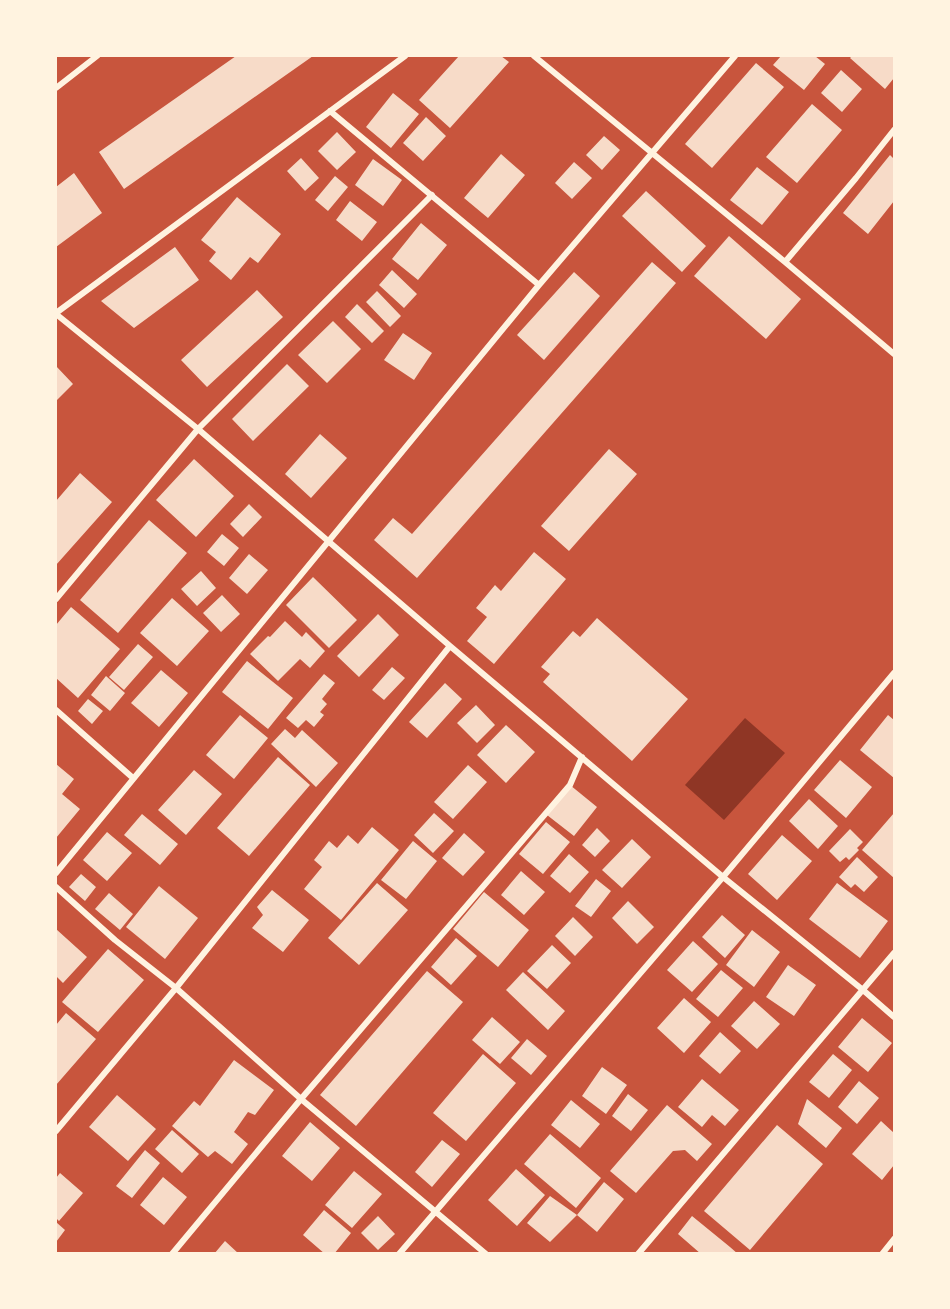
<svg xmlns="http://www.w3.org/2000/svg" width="950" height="1309" font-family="Manrope,sans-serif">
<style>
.water{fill:#8f3625}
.building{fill:#f7dbc8}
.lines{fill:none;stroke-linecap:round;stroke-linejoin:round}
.minor{stroke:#fff3e0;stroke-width:6}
</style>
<rect width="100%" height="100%" fill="#c8553d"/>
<path class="water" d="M745 718 785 753 724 820 685 785Z"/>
<path class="building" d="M236 56H313L124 189 99 152Z
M459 56H501L509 62 450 128 419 100Z
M781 56H815L825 64 804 90 773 65Z
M852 56H894V78L885 89 850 58Z
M756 63 784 87 712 168 685 144Z
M841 70 862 89 842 112 821 93Z
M393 93 419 114 391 148 366 127Z
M812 104 842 130 797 183 766 157Z
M426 117 446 136 423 161 403 143Z
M337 132 356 152 337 170 318 151Z
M604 136 620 150 602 170 586 155Z
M501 154 525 175 488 218 464 198Z
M890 155 894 159V201L868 234 843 213Z
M301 158 319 178 305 191 287 171Z
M373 159 402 180 383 206 355 185Z
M574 162 592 178 572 199 555 183Z
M757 167 789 192 762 225 730 200Z
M74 173 102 213 56 247V187Z
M335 176 348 187 328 211 315 200Z
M646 191 706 246 682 272 622 216Z
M237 197 281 234 258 263 250 257 231 280 209 261 216 252 201 240Z
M350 201 377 222 362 241 336 220Z
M421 223 447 245 418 280 392 259Z
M729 236 801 299 766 339 694 276Z
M175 247 199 280 134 328 101 301Z
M652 262 676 283 417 578 374 540 393 518 412 534Z
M392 270 417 294 404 308 379 285Z
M574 272 600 296 544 360 517 335Z
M257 290 283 317 207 387 181 360Z
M377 291 401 316 390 327 366 302Z
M357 304 384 331 372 343 345 317Z
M333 321 361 349 327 383 298 355Z
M403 333 432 353 414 380 384 360Z
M287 364 309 386 253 441 232 419Z
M56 366 73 384 56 401Z
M320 434 347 458 311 498 285 474Z
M609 449 637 474 569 551 541 526Z
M194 459 234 496 196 537 156 500Z
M80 473 112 502 56 565V501Z
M249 504 262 517 243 537 230 524Z
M149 520 187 553 118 633 80 600Z
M222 534 239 548 224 566 207 552Z
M534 552 566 579 494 664 467 641 487 617 476 608 495 585 501 591Z
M249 554 268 570 247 594 229 578Z
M201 571 216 588 197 606 181 589Z
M313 577 357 620 329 648 286 605Z
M222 595 240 614 221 632 203 613Z
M172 598 209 631 177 666 140 633Z
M71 607 120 649 78 698 56 678V625Z
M378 614 399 635 359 677 337 656Z
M597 618 688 699 632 761 543 682 550 674 541 667 573 631 580 637Z
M285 621 302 637 306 632 325 651 310 668 300 659 278 681 250 654 268 636 270 637Z
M138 644 153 657 124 690 109 677Z
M247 661 293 698 268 729 222 692Z
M392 667 405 678 384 700 372 690Z
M161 670 188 693 159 727 131 703Z
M324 674 335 683 322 699 327 704 320 712 324 715 314 727 306 720 298 728 286 718Z
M106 676 125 693 110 711 91 695Z
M445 683 462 699 427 738 409 722Z
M88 699 103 711 92 724 78 711Z
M476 705 495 725 477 743 457 723Z
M240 715 268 738 234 779 206 755Z
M888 715 894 720V778L860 750Z
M506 725 535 752 506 783 477 755Z
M285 729 295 738 302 730 338 763 316 787 271 744Z
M278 757 310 785 249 856 217 828Z
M840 760 872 787 846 818 814 790Z
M56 764 74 779 62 794 80 809 56 838Z
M468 765 487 782 453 819 434 802Z
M194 770 222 794 186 835 158 810Z
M570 785 597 807 574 836 547 815Z
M809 799 838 826 818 849 789 821Z
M434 813 454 831 433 853 414 835Z
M894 813V878L862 850Z
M142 814 178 844 160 865 124 835Z
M546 822 570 842 543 874 519 854Z
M372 827 399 850 341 920 304 889 322 867 314 860 329 841 337 848 348 835 358 844Z
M597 828 610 841 595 857 582 845Z
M850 829 863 842 857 848 859 850 849 860 846 857 840 862 829 851Z
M107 832 132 853 107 881 83 860Z
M464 833 485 852 463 876 442 858Z
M782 835 812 861 777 900 748 874Z
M632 839 651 857 622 888 602 870Z
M413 841 437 861 406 899 381 880Z
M569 854 589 872 570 893 550 876Z
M857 857 878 877 864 892 855 884 851 888 839 877Z
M521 871 545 892 524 915 501 895Z
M81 874 96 887 85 901 69 887Z
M596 879 611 891 591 917 575 906Z
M377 883 408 910 359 965 328 938Z
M837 883 888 921 860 958 809 919Z
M159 886 198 918 165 959 126 927Z
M272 890 309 920 283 952 252 928 263 915 257 907Z
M484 892 529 930 498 967 453 929Z
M109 893 133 914 120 930 95 909Z
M628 901 654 927 637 944 612 918Z
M722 915 745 935 725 958 702 937Z
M573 917 593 937 575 956 555 936Z
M56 929 87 957 63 983 56 976Z
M752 930 780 952 754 987 726 965Z
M456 938 477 956 451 985 431 967Z
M693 941 718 964 692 992 667 970Z
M552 945 571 963 547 989 527 971Z
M108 949 144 980 98 1032 62 1002Z
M788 965 816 985 794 1016 766 997Z
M721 970 743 988 718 1017 696 999Z
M427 971 463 1002 356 1126 320 1095Z
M523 972 565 1011 548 1030 506 990Z
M684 998 711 1022 684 1053 657 1028Z
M754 1001 780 1024 757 1049 731 1026Z
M66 1013 96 1039 56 1085V1025Z
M492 1017 520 1042 500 1064 472 1040Z
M862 1018 892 1043 868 1072 838 1047Z
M720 1032 741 1051 720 1074 699 1056Z
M527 1039 547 1056 531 1075 511 1058Z
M483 1054 516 1083 466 1141 433 1113Z
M833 1054 852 1070 829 1098 809 1082Z
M234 1060 274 1090 255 1115 248 1112 234 1132 248 1144 232 1164 215 1151 208 1157 172 1126 194 1101 200 1106Z
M602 1067 627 1085 606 1114 582 1096Z
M702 1079 739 1110 725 1126 712 1115 702 1127 678 1107Z
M859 1081 879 1098 857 1124 838 1107Z
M628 1094 648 1110 631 1131 612 1116Z
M117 1095 156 1129 128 1161 89 1127Z
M807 1099 842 1128 826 1148 798 1124Z
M571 1100 600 1124 580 1148 551 1125Z
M667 1105 712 1144 697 1161 685 1150 673 1151 636 1193 610 1171Z
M881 1121 894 1133V1165L882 1180 852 1154Z
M310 1122 340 1148 312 1181 282 1156Z
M777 1125 823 1164 750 1250 704 1211Z
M172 1130 199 1154 182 1173 155 1149Z
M550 1134 601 1178 576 1208 524 1164Z
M442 1140 460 1154 432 1187 415 1172Z
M145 1150 160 1163 132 1198 116 1186Z
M516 1169 545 1195 517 1226 488 1200Z
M354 1171 382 1194 352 1228 325 1205Z
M60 1173 83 1193 59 1221 56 1218V1178Z
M163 1177 187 1197 164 1225 140 1205Z
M604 1182 624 1199 597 1232 577 1215 550 1242 527 1223 550 1196 577 1215Z
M324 1210 351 1233 334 1254H325L303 1235Z
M378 1216 395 1234 378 1250 361 1233Z
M692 1216 730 1247 738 1254H701L678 1234Z
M56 1222 65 1230 56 1242Z
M225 1241 239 1254H214Z"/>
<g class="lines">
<path class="minor" d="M534 56 785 262 894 354
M56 88 97 56
M330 111 539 285
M785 262 856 178 894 130
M56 313 405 56
M56 314 198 429 450 646 723 877 863 990 894 1017
M56 599 198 429 432 195
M56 710 133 778
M56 873 539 285 735 56
M56 887 115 940 176 988 301 1099 486 1254
M56 1131 176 988 450 646
M172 1254 301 1099 570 785 582 757
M399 1254 723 877 894 673
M638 1254 894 953
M882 1254 894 1239"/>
</g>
<rect width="950" height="1309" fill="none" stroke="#fff3e0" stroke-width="114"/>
</svg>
